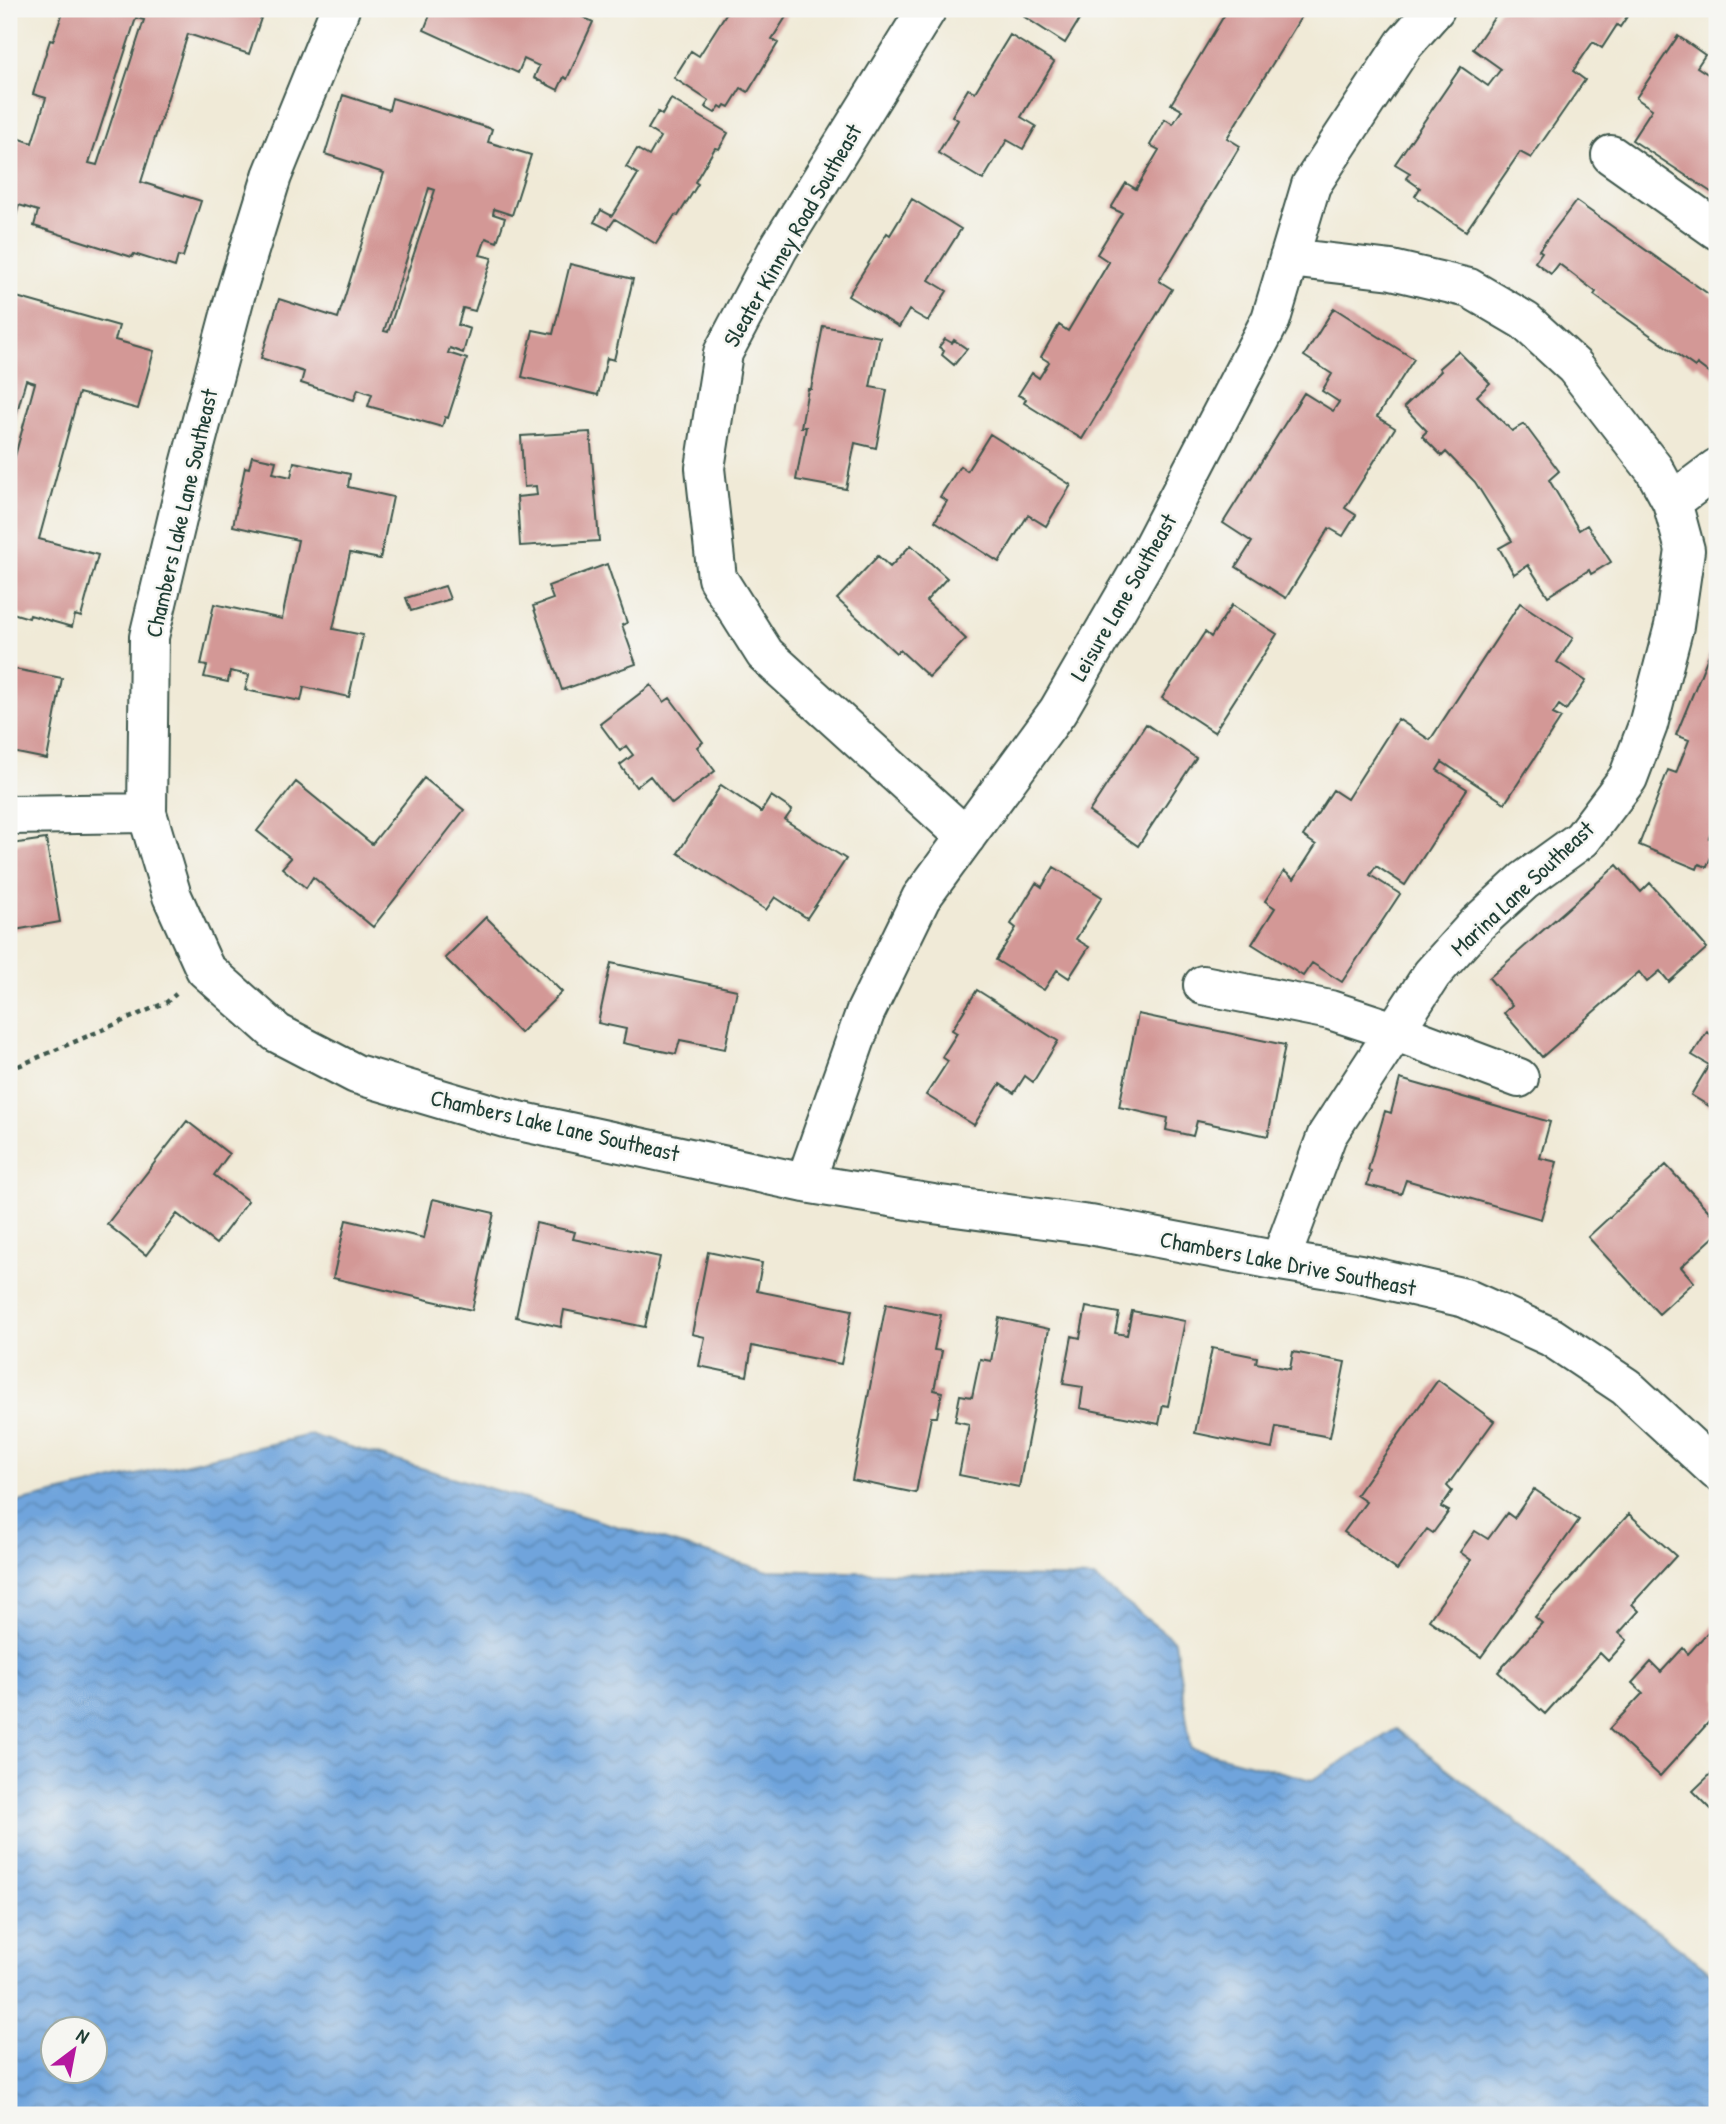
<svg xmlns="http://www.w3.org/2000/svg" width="1726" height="2124" font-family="'Patrick Hand',sans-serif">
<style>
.water{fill:url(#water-waves);stroke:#477088;stroke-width:2;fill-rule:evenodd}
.building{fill:#d39896;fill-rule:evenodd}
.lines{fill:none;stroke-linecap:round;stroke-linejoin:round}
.minor-casing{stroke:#3e574c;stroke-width:42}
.path{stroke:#3e574c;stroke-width:4.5;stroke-dasharray:5 5;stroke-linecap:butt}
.minor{stroke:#fff;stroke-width:38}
.labels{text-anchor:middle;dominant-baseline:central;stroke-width:5;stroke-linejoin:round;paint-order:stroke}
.street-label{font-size:23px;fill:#1f3d34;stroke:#f6f6f2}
</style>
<defs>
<pattern id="water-waves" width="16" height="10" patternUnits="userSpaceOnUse" patternTransform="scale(1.75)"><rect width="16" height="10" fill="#6fa4dc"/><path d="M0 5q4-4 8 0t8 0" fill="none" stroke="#5b87b3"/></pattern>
</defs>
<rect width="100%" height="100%" fill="#f6f6f2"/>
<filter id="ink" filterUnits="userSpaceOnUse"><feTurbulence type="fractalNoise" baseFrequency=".0143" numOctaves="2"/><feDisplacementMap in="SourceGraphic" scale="14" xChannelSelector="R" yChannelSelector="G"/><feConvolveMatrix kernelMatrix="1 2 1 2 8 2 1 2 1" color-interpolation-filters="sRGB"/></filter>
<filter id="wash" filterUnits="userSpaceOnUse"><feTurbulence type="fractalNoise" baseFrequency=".00686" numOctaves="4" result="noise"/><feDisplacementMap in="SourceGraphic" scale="28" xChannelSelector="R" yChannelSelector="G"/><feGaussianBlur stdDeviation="1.57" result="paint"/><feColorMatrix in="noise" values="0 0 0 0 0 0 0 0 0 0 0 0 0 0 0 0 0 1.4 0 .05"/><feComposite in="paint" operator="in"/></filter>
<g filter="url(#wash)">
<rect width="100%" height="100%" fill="#f0ead7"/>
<path class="water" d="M310 1435 764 1570 1094 1578 1175 1641 1191 1748 1312 1780 1396 1729 1717 1977V2115H9V1504ZM52 2030H94V2072H52Z"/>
<g id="blocks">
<path class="building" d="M64 9H264L249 54 188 34 141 182 201 201 183 257 178 256 175 267 134 254 132 257 34 226 38 211 19 205 16 216 9 214V146L12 136 32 143 46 98 33 94 50 40 53 41ZM136 18 144 20 97 165 89 163Z
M417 9H576L575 13 593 22 567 79 564 77 558 90 534 78 539 66 524 59 518 73 424 30 430 15Z
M729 9H791L772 39 778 43 748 92 741 88 729 107 725 105 723 108 720 106 715 113 705 107 709 101 674 78 691 51 699 56Z
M1028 9H1086L1065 43 1023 16Z
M1228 9H1306L1227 138 1240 146 1159 281 1172 289 1082 439 1024 403 1026 399 1018 395 1032 373 1039 378 1049 362 1041 357 1059 325 1068 331 1109 262 1097 254 1122 213 1111 208 1126 183 1136 189 1159 150 1150 145 1165 119 1173 124 1182 110 1171 104Z
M1500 9H1632L1620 27 1617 25 1602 48 1593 42 1573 71 1585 80 1531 158 1520 152 1466 231 1415 196 1420 188 1406 178 1410 173 1395 164 1461 67 1488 86 1501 69 1473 49Z
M1010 35 1054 62 1021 117 1036 126 1023 149 1007 140 983 180 938 153 958 120 952 116 968 89 975 92Z
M1678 36 1705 55 1697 67 1717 80V196L1632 140 1652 109 1636 98Z
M343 95 389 110 392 98 492 129 488 142 531 155 512 215 494 209 493 214 505 218 497 242 486 238 480 255 492 258 475 311 463 308 458 325 470 329 463 353 450 348 448 353 467 359 448 418 445 417 442 427 368 406 372 394 358 389 354 400 301 383 304 372 261 358 279 299 338 318 384 173 325 154ZM429 188 435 190 388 332 384 331Z
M671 99 728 133 719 149 715 148 695 182 698 184 678 216 675 215 656 244 615 219 608 229 594 222 601 210 612 216 638 174 626 167 637 149 649 156 660 137 648 129 658 112 662 115Z
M912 199 961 229 929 280 947 291 928 321 909 310 899 327 848 296 887 233 890 235Z
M1576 201 1717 300V379L1697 364 1695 367 1594 295 1596 292 1559 264 1551 274 1535 262 1542 252 1539 250Z
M570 264 633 279 614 360 607 358 598 395 522 377 533 330 553 334Z
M13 296 119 326 115 340 154 351 138 409 79 393 39 539 98 555 81 617 75 615 72 627 30 615 29 618 9 612V478L35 383 26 380 9 440V310Z
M1334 308 1414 359 1377 417 1395 428 1345 508 1356 515 1343 536 1329 528 1286 598 1236 567 1252 542 1223 523 1304 393 1333 411 1339 402 1322 391 1332 374 1304 356Z
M823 326 880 337 870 387 887 390 876 448 855 443 846 489 796 480 806 427H801L808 389H811Z
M945 339 952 343 954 340 967 349 954 365 942 355 944 351 939 347Z
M1458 351 1490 383 1477 396 1512 431 1524 424 1559 471 1549 480 1579 530 1587 525 1611 562 1591 574 1589 570 1548 596 1528 565 1514 574 1499 548 1512 541 1475 482 1446 452 1442 456 1422 436 1427 431 1404 407 1441 371 1439 368Z
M590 432 599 541 520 546 517 497 537 495 536 486 524 487 521 436Z
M990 434 1071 485 1046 526 1028 515 999 562 935 521 947 501 940 497 960 466 967 471Z
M252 456 276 461 273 473 291 477 294 462 350 474 348 487 393 497 380 559 350 553 333 629 363 635 349 697 304 687 301 701 245 690 249 675 230 671 228 682 204 677 207 666 201 665 214 604 282 619 298 540 233 526 245 467 249 468Z
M911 545 947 578 926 601 966 639 929 677 900 650 896 653 837 599 878 556 890 567Z
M607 564 627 623 622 625 636 664 562 690 533 606 553 599 548 586Z
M445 586 450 599 411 611 406 598Z
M1520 603 1573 638 1557 662 1586 681 1566 710 1559 705 1553 714 1561 718 1505 803 1442 762 1437 770 1467 789 1405 885 1376 866 1370 875 1400 894 1342 982 1312 963 1303 976 1252 944 1275 908 1265 901 1284 871 1294 879 1316 845 1303 836 1333 790 1347 799 1398 719 1430 740Z
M1232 605 1277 634 1214 732 1162 698 1205 632 1211 637Z
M1717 635V818L1709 838 1717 841 1707 867 1699 864 1697 869 1639 845 1668 770 1676 773 1689 740 1676 735Z
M9 668 62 678 47 759 12 752 16 730 9 729Z
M651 685 664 702 670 698 703 742 697 747 715 771 672 804 650 776 636 787 620 765 633 755 626 746 620 751 600 724Z
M1146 724 1196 758 1138 846 1089 812Z
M424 778 464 810 373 927 313 877 306 888 282 868 291 858 257 831 296 782 372 844Z
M721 785 761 812 771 796 792 810 785 820 846 859 807 918 775 897 766 910 678 853Z
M46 839 60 922 9 931V871L16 870 11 844Z
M1617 865 1641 892 1650 883 1707 948 1669 982 1660 971 1647 982 1639 972 1542 1057 1504 1013 1512 1005 1489 978Z
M1054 867 1102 897 1076 939 1089 947 1069 978 1057 970 1044 990 996 960 1016 928 1011 924 1036 883 1042 887Z
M486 917 562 992 520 1033 445 958Z
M611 963 737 990 725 1049 680 1040 676 1054 623 1043 626 1029 598 1023Z
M977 990 1058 1041 1033 1082 1025 1076 1014 1093 1000 1084 974 1125 926 1095 948 1061 942 1057 957 1033 952 1030Z
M1138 1014 1285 1045 1268 1136 1197 1121 1193 1136 1166 1130 1168 1118 1119 1107Z
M1707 1032 1717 1038V1111L1691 1095 1709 1065 1692 1055Z
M1400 1079 1550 1122 1540 1158 1557 1162 1541 1219 1406 1180 1401 1194 1367 1185 1371 1171 1368 1170 1385 1111 1391 1113Z
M187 1121 229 1154 214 1175 248 1201 216 1244 177 1214 146 1255 107 1224Z
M1666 1165 1717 1220V1234L1681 1267 1694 1282 1659 1314 1588 1237Z
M433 1199 494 1213 472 1310 333 1278 346 1220 424 1238Z
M536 1223 575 1232 573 1239 660 1257 645 1327 564 1310 561 1327 516 1317Z
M708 1252 762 1263 757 1291 852 1310 841 1364 752 1346 747 1376 699 1366 705 1337 692 1334Z
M886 1304 941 1315 934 1350 942 1351 934 1390 942 1392 937 1417H931L916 1493 852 1480Z
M1086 1307 1119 1313 1115 1333 1127 1335 1132 1311 1185 1321 1168 1406 1163 1405 1159 1424 1080 1408 1083 1387 1063 1384 1072 1336 1080 1338Z
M999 1318 1049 1329 1019 1487 959 1475 969 1424 955 1421 960 1395 972 1397 980 1359 991 1361Z
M1212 1348 1257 1357 1256 1363 1290 1369 1293 1352 1345 1362 1330 1437 1276 1427 1272 1449 1195 1433Z
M1438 1380 1494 1421 1447 1486 1452 1491 1441 1507 1449 1511 1433 1533 1427 1529 1397 1570 1344 1532 1366 1502 1356 1495Z
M1534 1489 1579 1520 1481 1657 1429 1620 1471 1560 1460 1552 1475 1531 1488 1539 1507 1513 1514 1518Z
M1629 1514 1676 1556 1632 1604 1639 1611 1619 1633 1627 1640 1608 1661 1600 1653 1545 1714 1498 1672 1542 1623 1535 1617Z
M1717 1622V1713L1660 1776 1609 1729 1643 1693 1632 1683 1651 1662 1661 1672 1683 1648 1688 1654Z
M1717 1768V1815L1693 1791Z"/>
</g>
</g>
<g filter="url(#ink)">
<use href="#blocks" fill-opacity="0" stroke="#3e574c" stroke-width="2"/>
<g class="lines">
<defs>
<path id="minor" d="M340 9 272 176 235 296 190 465 149 637 147 813 172 896 205 969 277 1033 356 1074 505 1118 805 1183 933 1204 1090 1225 1280 1261 1360 1274 1465 1298 1551 1337 1626 1387 1717 1471
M927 9 778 249 723 353 705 468 717 578 765 654 966 837
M1611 155 1717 230
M1672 502 1717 468
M9 815 147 813
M1203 985 1330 1010 1394 1031 1519 1078
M805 1183 865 1013 921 898 1058 711 1145 561 1271 319 1311 185 1404 44 1435 9
M1280 1261 1327 1135 1432 974 1477 924 1524 881 1582 839 1628 778 1648 725 1674 626 1685 550 1672 502 1654 469 1575 367 1525 321 1469 288 1392 270 1289 258"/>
</defs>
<use href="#minor" class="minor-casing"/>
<path class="path" d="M9 1070 167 1002 176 994"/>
<use href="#minor" class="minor"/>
</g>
</g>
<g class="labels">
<g class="street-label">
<text transform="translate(792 235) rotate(-60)">Sleater Kinney Road Southeast</text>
<text transform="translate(181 513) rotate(-77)">Chambers Lake Lane Southeast</text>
<text transform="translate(1123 597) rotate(-60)">Leisure Lane Southeast</text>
<text transform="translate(1522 888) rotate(-43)">Marina Lane Southeast</text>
<text transform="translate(555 1125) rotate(13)">Chambers Lake Lane Southeast</text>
<text transform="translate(1288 1263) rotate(11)">Chambers Lake Drive Southeast</text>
</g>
</g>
<rect width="1726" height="2124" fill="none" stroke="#f6f6f2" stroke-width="35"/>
<g transform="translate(74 2050) rotate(32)"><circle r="33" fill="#f6f6f2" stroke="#a0aca6" stroke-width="2"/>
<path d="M0-5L12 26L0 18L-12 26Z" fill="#b5179e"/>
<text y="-10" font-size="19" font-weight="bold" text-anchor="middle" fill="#1f3d34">N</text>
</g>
</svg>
